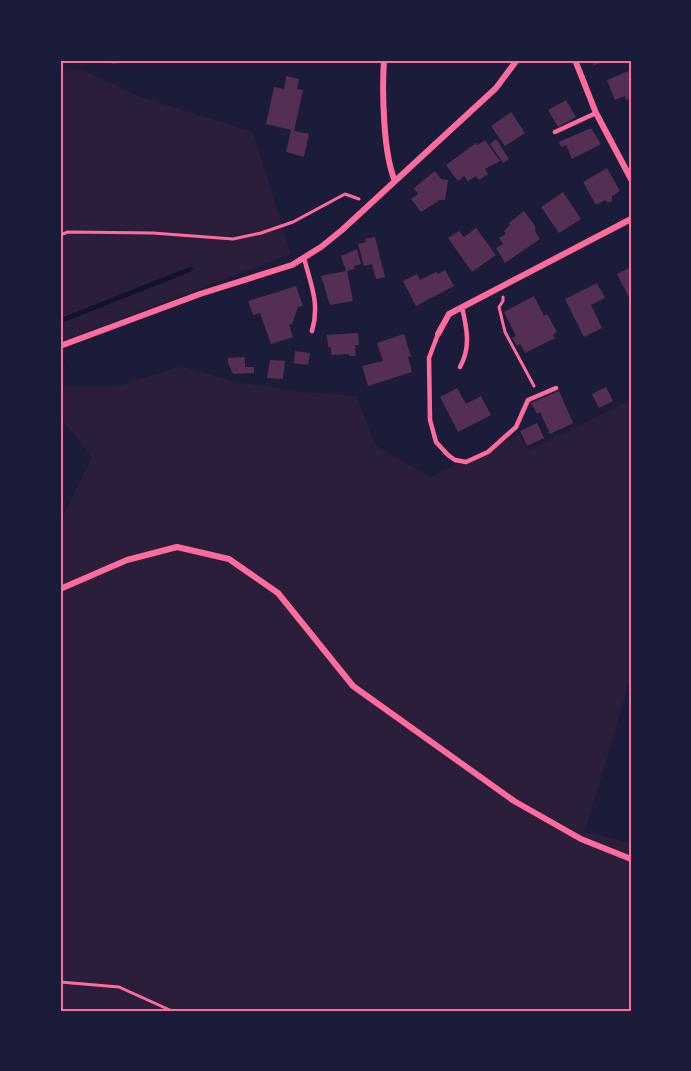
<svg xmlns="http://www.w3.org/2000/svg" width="691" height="1071" font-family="'Nunito Sans',sans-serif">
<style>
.green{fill:#2a1e3b}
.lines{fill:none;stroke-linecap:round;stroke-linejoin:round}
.stream{stroke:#12122b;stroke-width:5}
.building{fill:#542f53}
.path{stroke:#ff6b9d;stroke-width:3}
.service{stroke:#ff6b9d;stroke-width:4.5}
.minor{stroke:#ff6b9d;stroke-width:6}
.neatline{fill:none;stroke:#ff6b9d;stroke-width:2}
</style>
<rect width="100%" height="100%" fill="#1b1b3a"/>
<path class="green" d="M80 69 141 97 253 132 291 254 60 342V72Z
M181 366 236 382 301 392 357 396 375 445 430 477 519 433 528 450 631 400V676L585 832 631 843V1011H60V522L92 457 60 417V386H118Z"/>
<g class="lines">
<path class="stream" d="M60 321 191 269
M60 364 63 361"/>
</g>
<path class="building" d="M111 60H139V61L112 64Z
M592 60H607V61L594 65Z
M631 70V98L626 100 625 96 615 100 607 80Z
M286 76 299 79 297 89 303 90 294 131 309 134 304 157 286 152 291 130 266 124 274 87 284 89Z
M566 100 576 117 558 127 548 110Z
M511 112 525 133 505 146 491 126Z
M591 128 601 144 572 159 566 145 561 147 559 142Z
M496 139 509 159 503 163 490 144Z
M485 140 500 161 485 169 488 174 479 180 476 176 468 181 464 176 458 181 446 165 476 143 478 145Z
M607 168 620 191 612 196V201L608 203 605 200 596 205 583 182Z
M435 171 441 179 448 180 445 200H440L421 212 411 199 418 194 414 188Z
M563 192 581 219 559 233 541 207Z
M524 211 535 226V231L540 239 505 263 496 248 503 244 499 238 506 234 504 231 510 225 509 223Z
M476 228 496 255 472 272 448 238 459 231 464 237Z
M375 237 385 277 376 279 372 264 364 266 358 244 366 242 365 239Z
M357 249 361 264 354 266 355 269 347 271 353 301 330 305 321 276 346 271 341 256Z
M631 267V301L617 274Z
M445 270 454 286 416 306 403 281 417 274 420 280 436 272 438 274Z
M597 283 605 298 591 305 602 328 584 337 565 299Z
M296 286 303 306 298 307 292 324 289 325 293 337 271 344 260 313 253 315 248 301Z
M534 296 544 316 547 314 557 332 553 335 555 338 525 353 520 344 517 346 512 338 516 336 504 312Z
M358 333 359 345H355L356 356H349V354L331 355V347H328L327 335Z
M404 334 411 356 408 357 412 372 368 386 362 366 383 361 377 343Z
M295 351 310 353 308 365 294 363Z
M245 357V367H254V373L233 374 228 363V358Z
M270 360 285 361 283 379 267 378Z
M606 387 613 401 599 408 592 394Z
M457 388 466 404 481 396 491 415 458 432 440 397Z
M559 391 573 423 550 434 540 412 537 414 531 403Z
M537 423 544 438 527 446 520 431Z"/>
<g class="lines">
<path class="path" d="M60 235 68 232 153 233 233 239 261 233 293 222 345 194 359 199
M503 297V301L499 307 505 332 534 386
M60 982 119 987 172 1011"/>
<path class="service" d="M555 132 596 113
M304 258C311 285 320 304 312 331
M438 334 429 358 430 420 436 442 448 455 455 460 466 462 488 452 516 427 528 400 556 388
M460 367C471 347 467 329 462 307"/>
<path class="minor" d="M384 60C382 90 383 154 395 181
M575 60 596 113 631 179
M438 334 449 314 631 219
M60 346 200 294 292 265 321 247 342 230 496 88 517 60
M60 589 127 560 177 547 229 559 278 593 353 686 514 801 581 839 631 859"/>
</g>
<rect width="691" height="1071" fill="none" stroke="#1b1b3a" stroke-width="123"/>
<rect x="62" y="62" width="568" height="948" class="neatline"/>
</svg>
